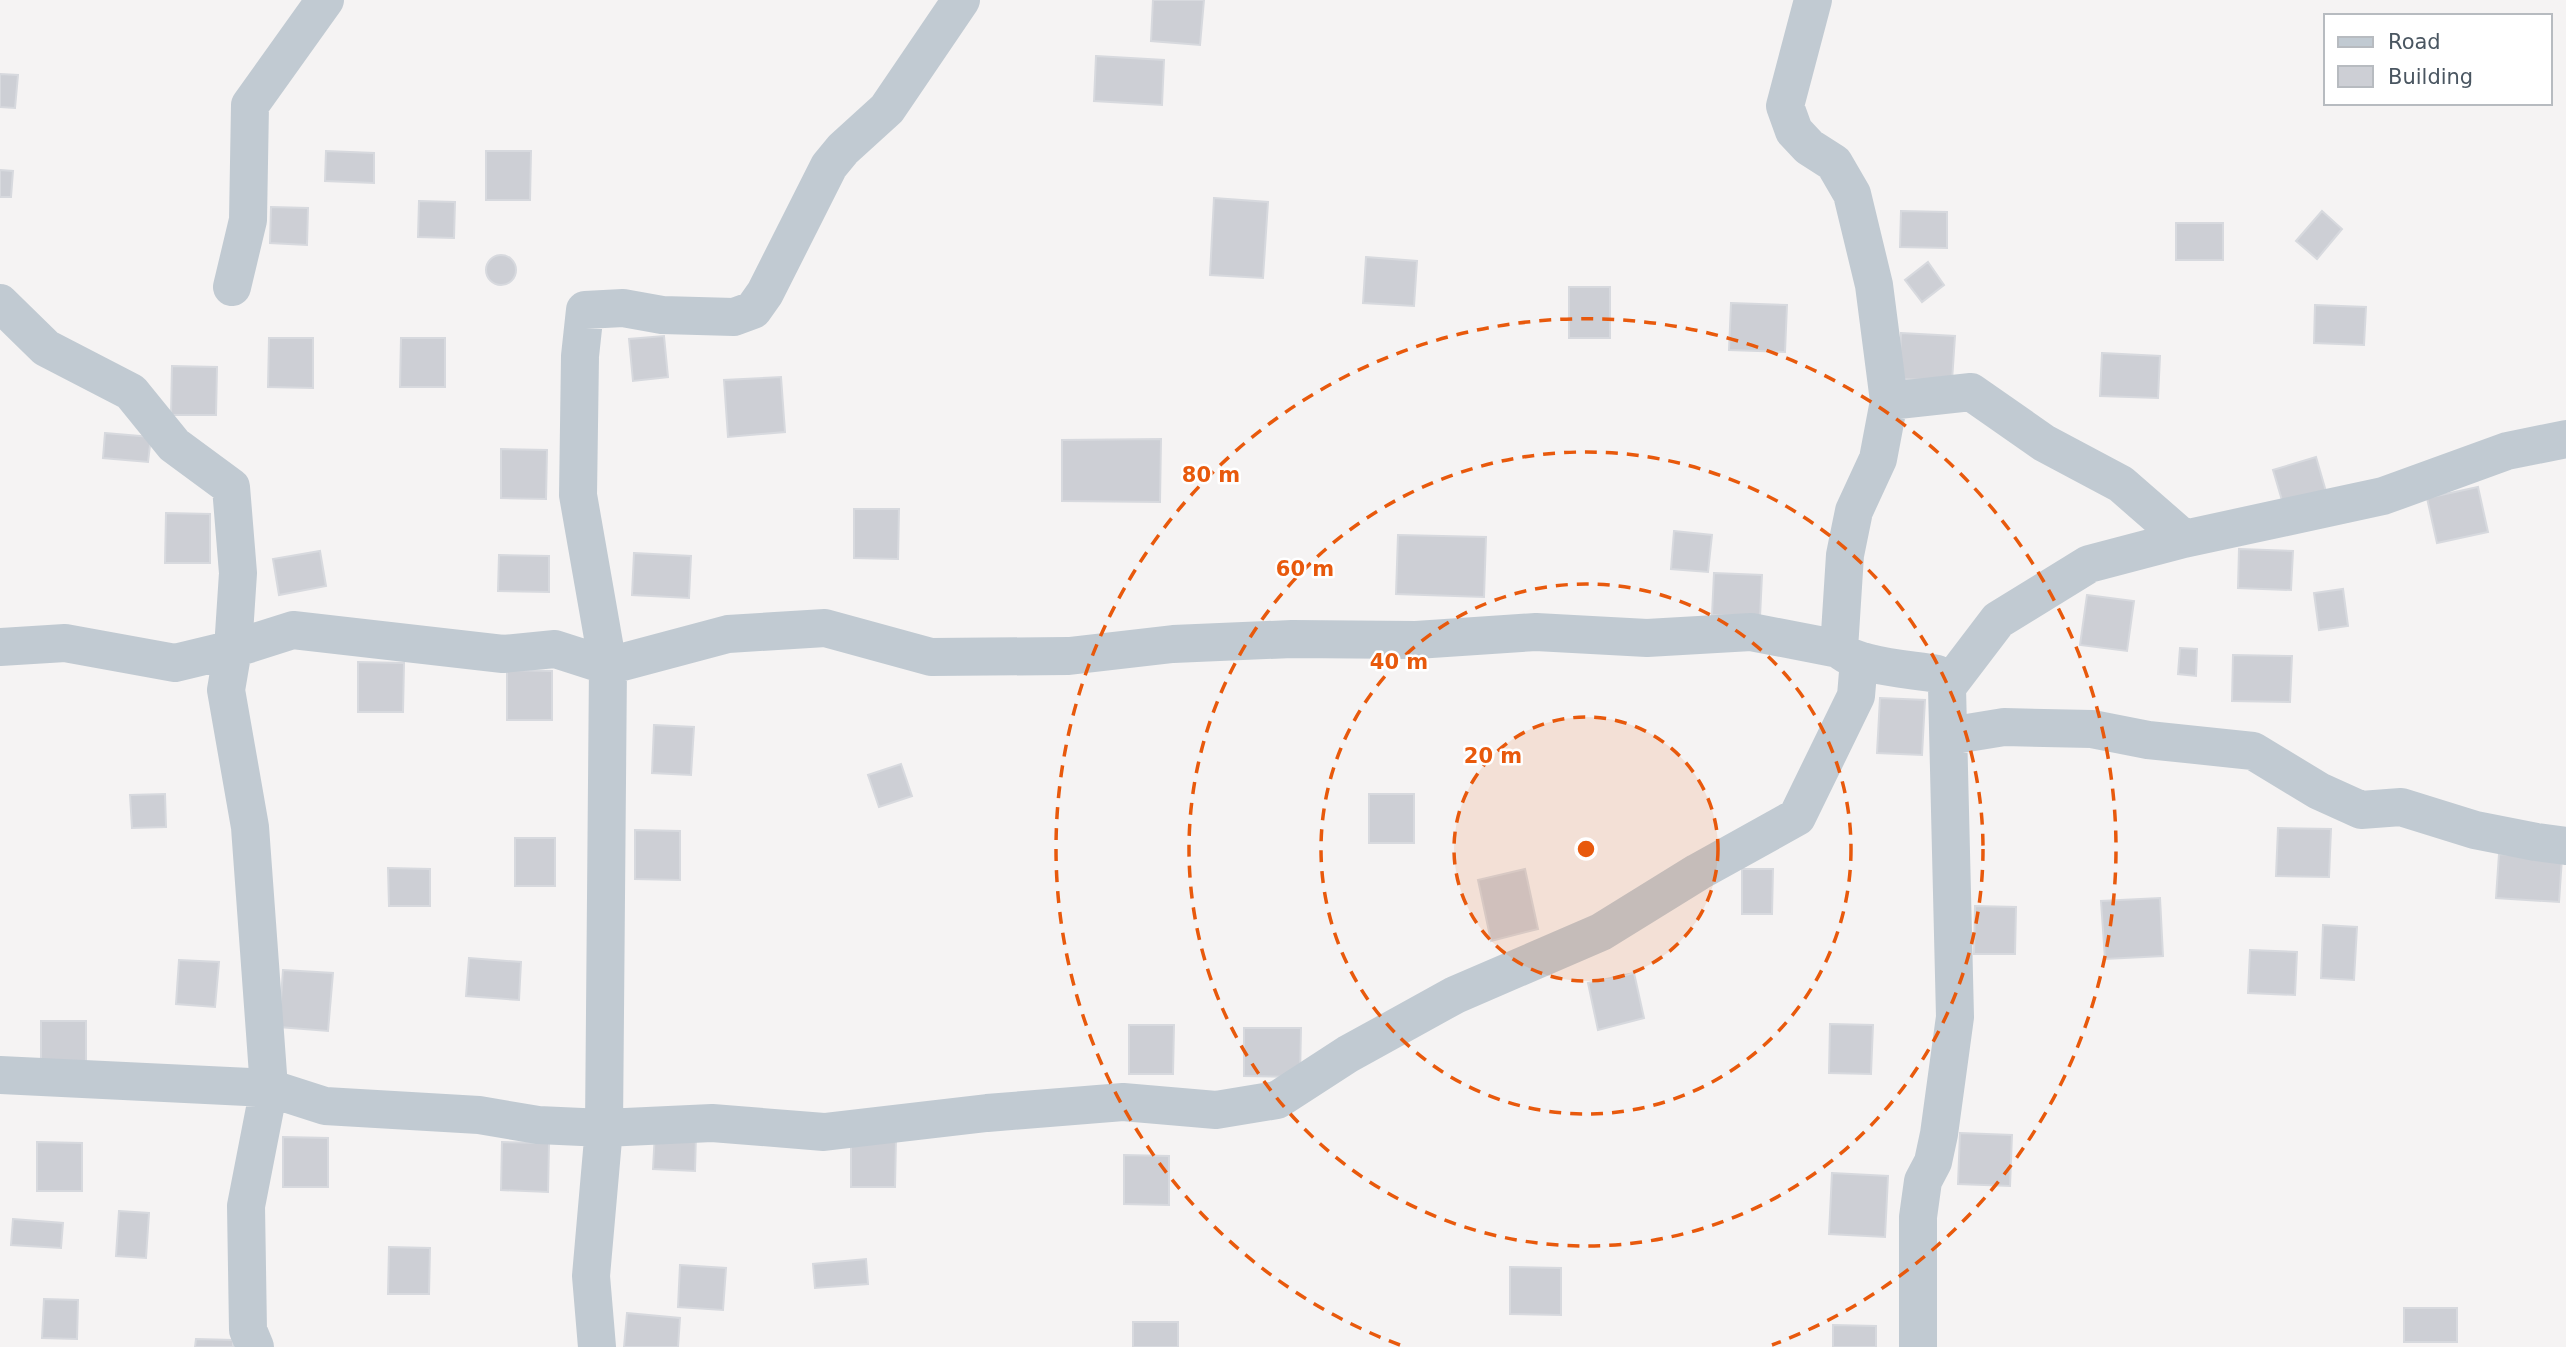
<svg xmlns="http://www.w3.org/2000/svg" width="2566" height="1347" font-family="'DejaVu Sans',sans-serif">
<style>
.building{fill:#cdcfd5;stroke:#d7d9de;stroke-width:2}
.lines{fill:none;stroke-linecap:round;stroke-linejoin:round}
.minor{stroke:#c1cad2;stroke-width:38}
.ring{fill:none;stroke:#e8590c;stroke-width:3.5;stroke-dasharray:12 9}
.centre{fill:#e8590c;stroke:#fff;stroke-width:3.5}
.ring-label{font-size:21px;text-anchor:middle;font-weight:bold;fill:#e8590c;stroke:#fff;stroke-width:5;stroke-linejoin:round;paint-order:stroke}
</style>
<rect width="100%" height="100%" fill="#f5f3f3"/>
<path class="building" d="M1153 0H1204L1200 45 1151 41Z
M1096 56 1164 60 1162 105 1094 101Z
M0 74 18 75 15 108 0 107Z
M326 151 374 153V183L325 181Z
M486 151H531L530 200H486Z
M0 170 13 171 11 197H0Z
M1214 198 1268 202 1263 278 1210 275Z
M419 201 455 202 454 238 418 237Z
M271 207 308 208 307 245 270 243Z
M1901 211 1947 212V248L1900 247Z
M2322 211 2342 229 2317 259 2296 241Z
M2176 223H2223V260H2176Z
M486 270a15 15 0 1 1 30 0a15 15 0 1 1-30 0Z
M1366 257 1417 261 1414 306 1363 303Z
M1928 262 1944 285 1922 302 1905 280Z
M1569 287H1610V338H1569Z
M1731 303 1787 305 1785 352 1729 350Z
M2315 305 2366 307 2364 345 2314 343Z
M1901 333 1955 336 1952 381 1899 379Z
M664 336 668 377 633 381 629 339Z
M269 338H313V388L268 387Z
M401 338H445V387H400Z
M2102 353 2160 356 2158 398 2100 396Z
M172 366 217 367 216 415H171Z
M781 377 785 432 728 437 724 380Z
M105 433 151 437 148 462 103 458Z
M1161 439 1160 502 1062 501V440Z
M501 449 547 450 546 499 501 498Z
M2316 457 2327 495 2284 507 2273 470Z
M2478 487 2488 532 2437 543 2427 498Z
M854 509H899L898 559 854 558Z
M166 513 210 514V563H165Z
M1674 531 1712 535 1708 572 1671 569Z
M1398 535 1486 537 1484 597 1396 594Z
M2239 549 2293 551 2291 590 2238 588Z
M320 551 326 586 279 595 273 559Z
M634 553 691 556 689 598 632 595Z
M499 555 549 556V592L498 591Z
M1714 573 1762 575 1760 617 1712 615Z
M2343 589 2348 626 2319 630 2314 593Z
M2087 595 2134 601 2127 651 2080 645Z
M2180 648 2197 649 2196 676 2178 674Z
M2233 655 2292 656 2290 702 2232 701Z
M358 662 404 663 403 712H358Z
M507 670 552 671V720H507Z
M1880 698 1925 700 1922 755 1877 753Z
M654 725 694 727 691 775 652 773Z
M901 764 912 796 879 807 868 775Z
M165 794 166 827 132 828 130 795Z
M1369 794H1414V843H1369Z
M2278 828 2331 829 2329 877 2276 876Z
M635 830 680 831V880L635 879Z
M515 838H555V886H515Z
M2499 854 2562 858 2559 902 2496 898Z
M388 868 430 869V906H389Z
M1525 869 1538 929 1491 941 1478 880Z
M1742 869H1773L1772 914H1742Z
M2160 898 2163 956 2105 959 2101 901Z
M1975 906 2016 907 2015 954H1974Z
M2323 925 2357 927 2354 980 2321 978Z
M2250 950 2297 952 2295 995 2248 993Z
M469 958 521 962 519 1000 466 996Z
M179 960 219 962 215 1007 176 1004Z
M283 970 333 973 328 1031 279 1027Z
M1634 973 1644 1018 1598 1030 1588 983Z
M41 1021H86V1070H41Z
M1830 1024 1873 1025 1871 1074 1829 1073Z
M1129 1025H1174L1173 1074H1129Z
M1244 1028H1301L1300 1077 1244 1076Z
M655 1132 696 1135 695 1171 653 1169Z
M1960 1133 2012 1135 2010 1186 1958 1184Z
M283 1137 328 1138V1187H283Z
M851 1138H896L895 1187H851Z
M37 1142 82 1143V1191H37Z
M502 1142 549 1143 548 1192 501 1190Z
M1124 1155 1169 1156V1205L1124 1204Z
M1832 1173 1888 1176 1885 1237 1829 1234Z
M119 1211 149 1213 146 1258 116 1256Z
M13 1219 63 1223 61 1248 11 1245Z
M389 1247 430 1248 429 1294H388Z
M866 1259 868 1284 815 1288 813 1264Z
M680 1265 726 1268 723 1310 678 1307Z
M1510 1267 1561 1268V1315L1510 1314Z
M44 1299 78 1300 77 1339 42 1338Z
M2404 1308H2457V1342H2404Z
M627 1313 680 1318 678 1347H624Z
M1133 1322H1178V1347H1133Z
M1833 1325 1876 1326V1347H1833Z
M196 1339 233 1340V1347H195Z"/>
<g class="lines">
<path class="minor" d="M1813 0 1785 106 1794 131 1809 147 1834 163 1852 194 1874 285 1889 401 1878 459 1854 511 1845 555 1839 649C1856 667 1911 669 1937 674L1944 679 1947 687 1955 1017 1939 1134 1933 1162 1923 1181 1918 1217V1347
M232 287 248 220 250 105 325 0
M0 303 46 348 131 392 174 445 231 487 238 573 233 649 226 690 250 827 269 1088 246 1206 248 1330 255 1347
M1889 401 1971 392 2044 443 2121 484 2184 539
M0 647 65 643 175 663 233 649 293 630 503 654 555 649 608 666 728 634 825 628 931 657 1069 656 1173 644 1292 639 1416 640 1536 632 1647 638 1751 632 1839 649
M1947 687 1998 620 2089 564 2184 539 2383 496 2507 451 2566 439
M1949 736 2004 727 2092 729 2148 740 2253 751 2319 791 2361 810 2401 807 2475 830 2536 842 2566 846
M0 1075 269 1088 325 1106 479 1115 538 1125 604 1128 712 1123 824 1132 987 1113 1123 1102 1216 1110 1277 1100 1348 1054 1455 995 1601 932 1698 872 1797 817 1856 696 1859 660
M597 1347 591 1276 604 1128 608 666 578 495 580 356 585 310 623 308 662 315 734 317 753 310 765 293 829 166 843 149 887 109 961 0"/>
</g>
<circle cx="1586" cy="849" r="132" fill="#e8590c" fill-opacity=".12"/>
<g class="ring">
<circle cx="1586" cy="849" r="132"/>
<circle cx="1586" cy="849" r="265"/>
<circle cx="1586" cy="849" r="397"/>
<path d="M1400 1345A530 530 0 1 1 1772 1345"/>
</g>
<circle cx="1586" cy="849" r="10" class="centre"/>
<g class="ring-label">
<text x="1211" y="482">80 m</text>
<text x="1305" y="576">60 m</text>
<text x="1399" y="669">40 m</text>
<text x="1493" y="763">20 m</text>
</g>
<rect x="2324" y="14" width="228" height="91" fill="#ffffff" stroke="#b7bbc0" stroke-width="2"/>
<rect x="2338" y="37" width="35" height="10" fill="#c1cad2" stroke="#b7bbc0" stroke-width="2"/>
<text x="2388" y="49" font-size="21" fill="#4a5661">Road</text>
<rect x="2338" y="66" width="35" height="21" fill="#cdcfd5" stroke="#b7bbc0" stroke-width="2"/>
<text x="2388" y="84" font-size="21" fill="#4a5661">Building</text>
</svg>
